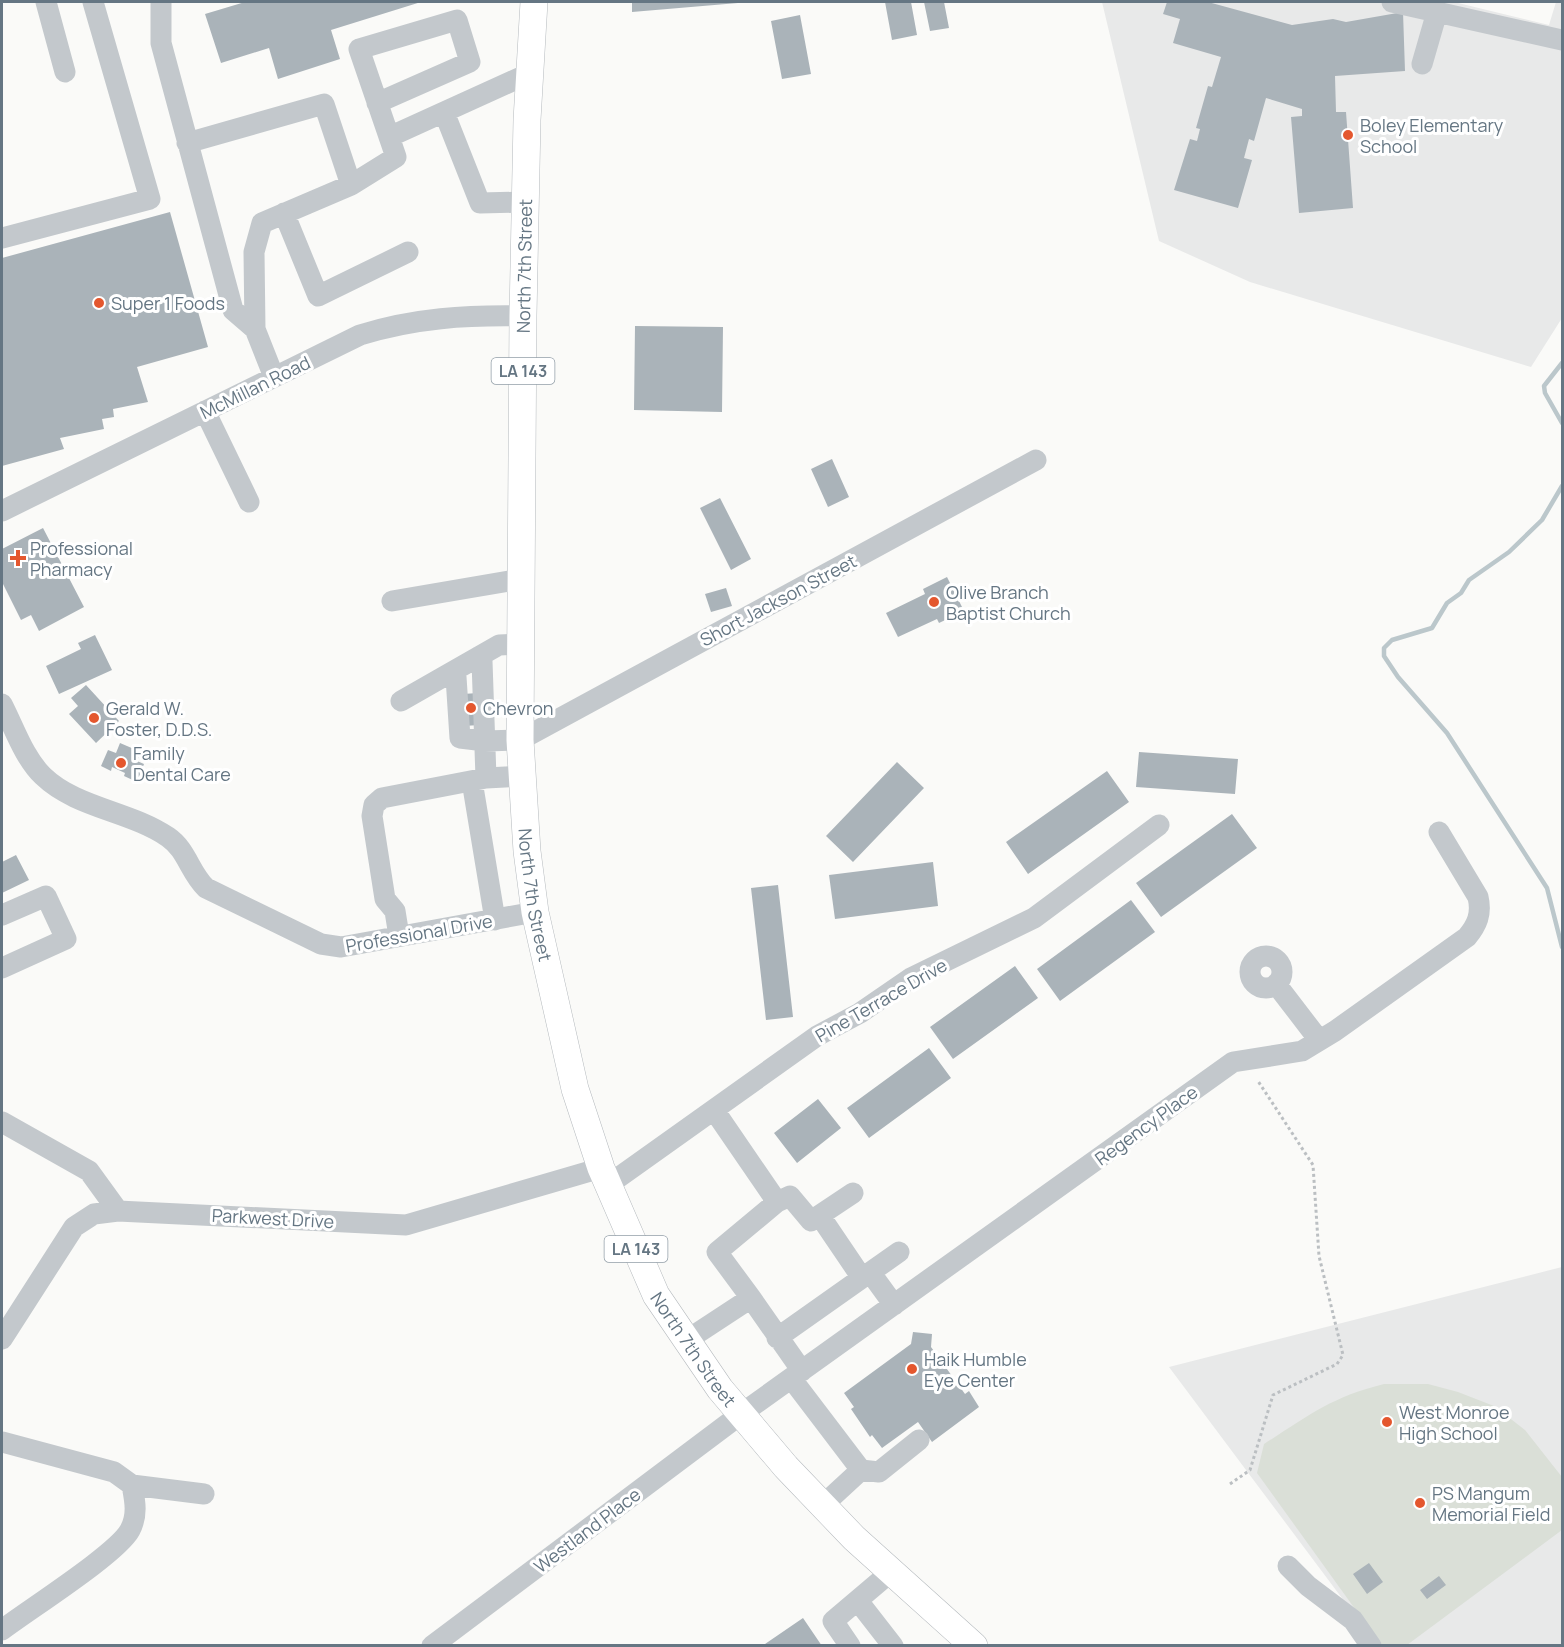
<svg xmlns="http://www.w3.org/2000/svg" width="1564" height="1647" font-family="Manrope,sans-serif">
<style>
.built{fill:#e8e9e9}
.park{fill:#dadfd7}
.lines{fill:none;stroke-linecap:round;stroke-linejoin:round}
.stream{stroke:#bbc7cb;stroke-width:4.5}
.building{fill:#aab3b9}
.major-casing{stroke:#b5babe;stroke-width:28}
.path{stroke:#bbbfc2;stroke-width:3;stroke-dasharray:3 3;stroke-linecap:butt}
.minor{stroke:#c3c8cc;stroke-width:21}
.major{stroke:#fff;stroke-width:27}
.poi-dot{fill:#e4572e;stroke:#fff;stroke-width:2}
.labels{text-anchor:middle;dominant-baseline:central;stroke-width:6;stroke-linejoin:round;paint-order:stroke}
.shield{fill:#fff;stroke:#939fa8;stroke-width:1.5}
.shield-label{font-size:16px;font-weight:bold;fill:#657683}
.poi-label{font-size:18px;fill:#657683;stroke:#fff;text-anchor:start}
.street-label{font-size:18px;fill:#657683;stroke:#fff}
</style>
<rect width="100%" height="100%" fill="#fafaf8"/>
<path class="built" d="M1102 2H1454L1549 25 1556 2H1562V318L1531 367 1250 282 1159 241Z
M1562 1267V1645H1377L1169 1367Z"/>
<path class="park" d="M1384 1384H1428L1458 1392 1494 1406 1525 1430 1562 1477V1530L1407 1645H1381L1257 1473 1264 1444C1308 1416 1331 1397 1384 1384Z"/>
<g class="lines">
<path class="stream" d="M1562 363 1544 386 1545 393 1562 423
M1562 486 1542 520 1509 552 1469 580 1461 593 1447 603 1432 628 1392 640 1384 648V656L1398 677 1447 733 1547 888 1562 947"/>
</g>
<path class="building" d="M245 2H421L331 30 340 59 278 79 269 48 221 63 205 14Z
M632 2H738V3L632 12Z
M885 2H911L917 35 892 40Z
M924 2H944L949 28 930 31Z
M1167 2H1208L1292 25 1333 19 1346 22 1403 12 1405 71 1335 76 1336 112H1346L1353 208 1299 213 1291 117 1302 116V109L1266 98 1254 141 1249 139 1244 158 1252 160 1238 208 1174 190 1190 139 1197 141 1200 129 1196 128 1208 86 1212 87 1221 57 1173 43 1180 19 1163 14Z
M800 15 811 74 782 79 771 21Z
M170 212 208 347 137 367 148 402 113 409 114 417 102 419 104 429 60 438 64 449 2 466V258Z
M635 326 723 327 722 412 634 410Z
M832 459 849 497 828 507 811 469Z
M720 498 751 559 731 570 700 508Z
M43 528 84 607 39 631 31 615 21 620 2 582V549Z
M947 577 964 611 939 623 937 619 898 637 886 613 925 594 923 589Z
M726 588 732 606 711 612 705 594Z
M95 635 112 670 59 694 46 666 81 649 78 643Z
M86 685 119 721 96 743 69 714 78 706 71 698Z
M479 693 480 725 463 726 462 694Z
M120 743 141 752 137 761 144 764 137 782 124 776 125 773 112 767 111 771 101 766 108 750 116 753Z
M1139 752 1238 759 1235 794 1136 787Z
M897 762 924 788 853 862 826 836Z
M1107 771 1129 802 1028 874 1006 842Z
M1232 814 1257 848 1161 917 1136 883Z
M16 855 29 880 2 893V862Z
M933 862 938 906 835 919 829 875Z
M778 885 793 1017 766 1020 751 888Z
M1131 900 1155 932 1060 1001 1037 969Z
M1015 966 1038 998 953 1059 930 1027Z
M929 1048 951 1078 869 1138 847 1108Z
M818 1099 841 1128 797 1163 774 1133Z
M913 1332 932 1334 931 1347 965 1394 969 1391 979 1407 932 1442 918 1422 882 1448 872 1435 870 1437 851 1409 854 1407 844 1393 911 1344Z
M1369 1563 1383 1582 1367 1594 1353 1574Z
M1439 1576 1446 1585 1427 1599 1420 1590Z
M803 1618 822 1646H766L765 1644Z"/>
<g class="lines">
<defs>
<g id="major">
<path id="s1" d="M534 2 527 120 523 316 520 740 527 851 535 912 575 1089 601 1168 656 1295 720 1389 786 1467 854 1538 974 1646"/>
</g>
</defs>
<use href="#major" class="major-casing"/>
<path class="path" d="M1230 1484 1250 1470 1273 1395 1337 1364 1343 1355 1319 1256 1313 1165 1258 1081"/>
<path class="minor" d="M46 2 65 72
M161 2V43L233 310 255 329 274 377
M1392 2 1562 40
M1422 64 1437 12
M444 112 480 203 525 202
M389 137 530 73
M187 143 324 104 351 185 262 223 254 252 255 329
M351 185 396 157 359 49 457 20 470 62 377 103
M284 213 318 296 408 252
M2 238 150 199 93 2
M205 411 249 502
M2 511 360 335C415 318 466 315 523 316
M392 601 521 579
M478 657 482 661 486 778
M453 672 456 677 460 738 485 741 520 740 1036 460
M401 701 499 645 521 644
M2 704C14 727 24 758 43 776 76 808 130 811 168 837 187 850 190 873 206 888L321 944 341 947 535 912
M472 781 495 920
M2 915 46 896 66 939 2 968
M399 936 395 911 385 899 372 816 374 805 382 798 486 778 522 776
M1250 972a16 16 0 1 1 32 0a16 16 0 1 1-32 0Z
M1276 984 1319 1040
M2 1122 89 1171 118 1211
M608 1185 817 1036 860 1013 911 978 1034 918 1159 825
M777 1202 790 1196 811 1221 853 1193
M820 1216 862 1278 899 1252
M870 1272 894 1305
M751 1298 802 1371
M777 1338 862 1278
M2 1339 74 1227 94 1214 118 1211 406 1225 601 1168
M687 1340 751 1298 717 1252 777 1202 714 1110
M791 1378 861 1470
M2 1442 114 1472 132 1485C135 1501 138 1515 130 1530 117 1554 28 1610 2 1630
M132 1485 204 1494
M823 1505 861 1470 879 1472 919 1440
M1288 1566 1308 1586 1353 1620 1371 1646
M858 1601 893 1646
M432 1646 741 1414 1233 1062 1302 1051 1335 1031 1467 937C1477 925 1482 914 1478 897L1439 832
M850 1646 833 1621 892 1571"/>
<use href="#major" class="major"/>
</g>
<g class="poi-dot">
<circle cx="1348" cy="135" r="6"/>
<circle cx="99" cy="303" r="6"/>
<path d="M15 549h6v6h6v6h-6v6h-6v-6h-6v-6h6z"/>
<circle cx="934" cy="602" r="6"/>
<circle cx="471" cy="708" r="6"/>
<circle cx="94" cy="718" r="6"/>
<circle cx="121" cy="763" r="6"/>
<circle cx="912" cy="1369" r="6"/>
<circle cx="1387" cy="1422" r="6"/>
<circle cx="1420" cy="1503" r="6"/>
</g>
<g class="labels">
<g class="shield">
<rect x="491.5" y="358" width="63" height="26" rx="4.5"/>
<rect x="604.5" y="1236" width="63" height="26" rx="4.5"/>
</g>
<g class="shield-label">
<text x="523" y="371">LA 143</text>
<text x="636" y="1249">LA 143</text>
</g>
<g class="poi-label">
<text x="1360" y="125">Boley Elementary<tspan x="1360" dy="21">School</tspan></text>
<text x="111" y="303">Super 1 Foods</text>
<text x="30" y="548">Professional<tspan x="30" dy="21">Pharmacy</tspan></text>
<text x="946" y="592">Olive Branch<tspan x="946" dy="21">Baptist Church</tspan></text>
<text x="106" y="708">Gerald W.<tspan x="106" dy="21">Foster, D.D.S.</tspan></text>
<text x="483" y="708">Chevron</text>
<text x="133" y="753">Family<tspan x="133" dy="21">Dental Care</tspan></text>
<text x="924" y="1359">Haik Humble<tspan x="924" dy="21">Eye Center</tspan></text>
<text x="1399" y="1412">West Monroe<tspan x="1399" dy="21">High School</tspan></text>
<text x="1432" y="1493">PS Mangum<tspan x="1432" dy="21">Memorial Field</tspan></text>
</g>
<g class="street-label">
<text transform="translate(524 266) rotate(-89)">North 7th Street</text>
<text transform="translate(255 387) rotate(-26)">McMillan Road</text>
<text transform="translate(778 600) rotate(-28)">Short Jackson Street</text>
<text stroke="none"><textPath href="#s1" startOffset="894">North 7th Street</textPath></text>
<text transform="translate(419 933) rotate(-10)">Professional Drive</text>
<text transform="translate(881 1000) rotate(-30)">Pine Terrace Drive</text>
<text transform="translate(1146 1125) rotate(-36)">Regency Place</text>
<text transform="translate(273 1218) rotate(3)">Parkwest Drive</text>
<text stroke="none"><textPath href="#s1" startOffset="1380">North 7th Street</textPath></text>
<text transform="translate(587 1530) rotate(-37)">Westland Place</text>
</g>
</g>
<rect width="1564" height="1647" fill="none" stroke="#657683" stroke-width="6"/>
</svg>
